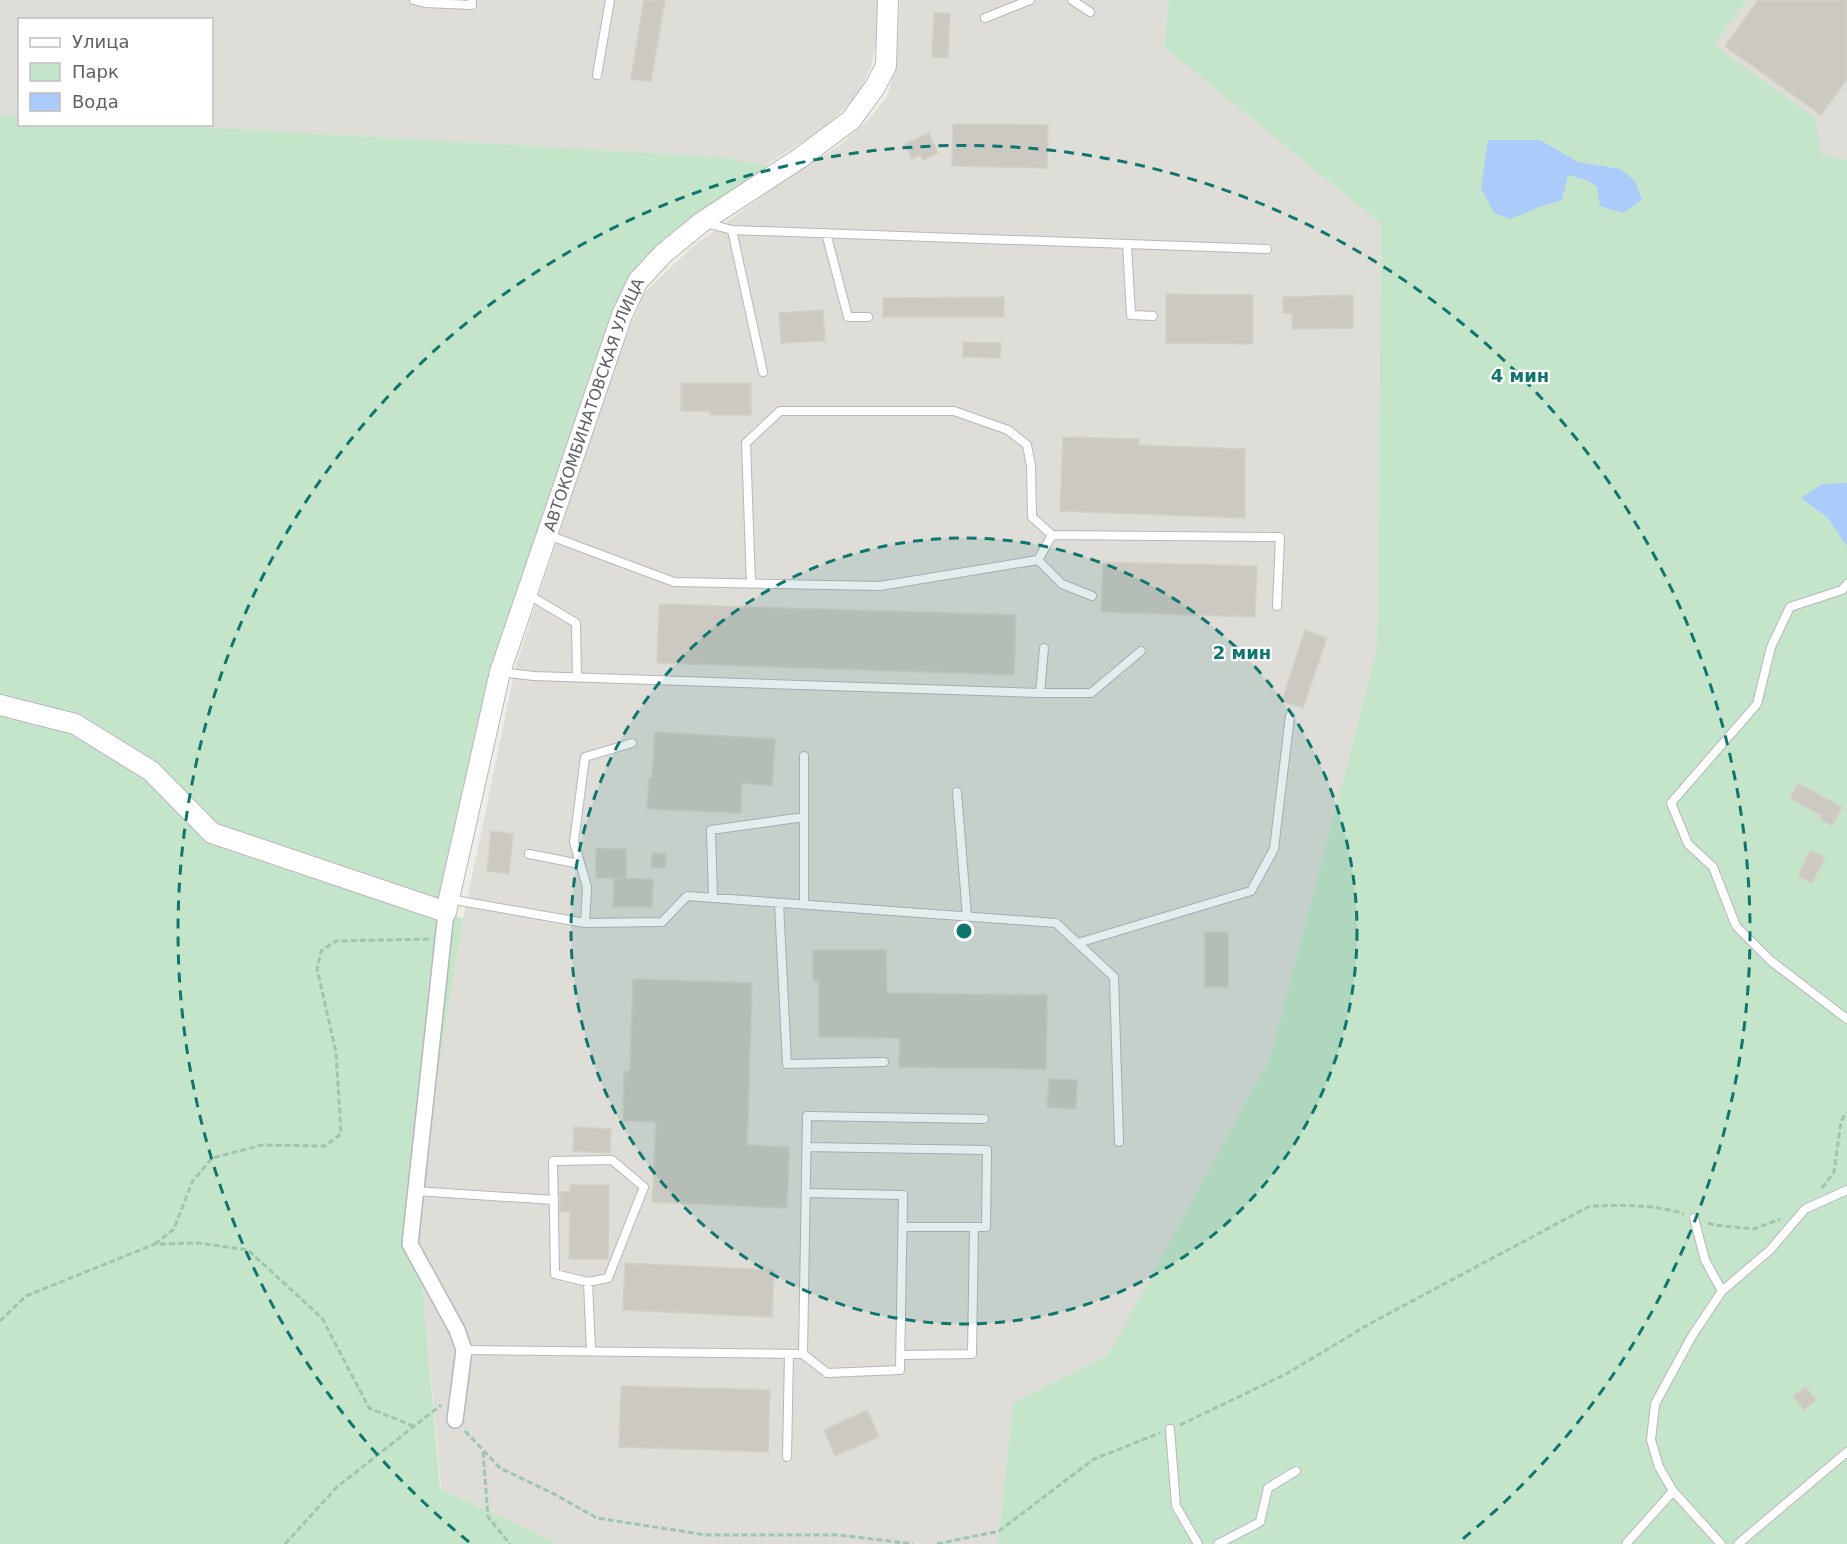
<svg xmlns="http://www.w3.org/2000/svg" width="1847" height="1544" font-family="'DejaVu Sans',sans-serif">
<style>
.industrial{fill:#deddd8}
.green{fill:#c4e5ca}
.water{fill:#abcbfa}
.building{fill:#cbc9c2;stroke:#d3d1c5;stroke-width:1.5}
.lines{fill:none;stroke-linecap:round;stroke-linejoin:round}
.service-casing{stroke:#b6b7bc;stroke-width:10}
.minor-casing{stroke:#b6b7bc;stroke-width:18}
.tertiary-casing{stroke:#b6b7bc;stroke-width:22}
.path{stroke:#9ec5af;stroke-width:3;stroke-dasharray:6 3;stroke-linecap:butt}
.service{stroke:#fff;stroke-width:8}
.minor{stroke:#fff;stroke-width:15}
.tertiary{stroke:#fff;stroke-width:20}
.ring{fill:none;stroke:#0f766e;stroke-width:3;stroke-dasharray:10 8}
.labels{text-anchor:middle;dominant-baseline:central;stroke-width:4.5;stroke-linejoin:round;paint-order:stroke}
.street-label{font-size:16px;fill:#5e6065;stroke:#fff}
.centre{fill:#0f766e;stroke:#fff;stroke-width:3}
.ring-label{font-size:18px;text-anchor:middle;font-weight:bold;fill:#0f766e;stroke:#fff;stroke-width:4.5;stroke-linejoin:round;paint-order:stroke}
</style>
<rect width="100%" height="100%" fill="#efeee6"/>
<path class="industrial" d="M0 0H881L878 34 871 68 857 96 823 129 766 165 720 157 168 125 212 124V20H20L19 116 0 115Z
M900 0H1169L1164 47 1381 224 1377 650 1270 1058 1109 1355 1013 1404 998 1544H558L441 1488 417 1220 429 1126 463 919 516 665 616 361 645 292 692 247 784 181 841 144 870 118 887 96 897 65Z
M1747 0H1847V159L1822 156 1714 45Z"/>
<path class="green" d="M1169 0H1747L1714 45 1815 118 1822 156 1847 159V1544H998L1013 1403 1109 1354 1270 1058 1377 650 1381 224 1164 47Z
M0 115 19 116 20 124 168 125 720 157 766 165 774 174 638 281 500 672 446 912 463 919 429 1126 417 1220 440 1488 558 1544H0Z"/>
<path class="water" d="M1488 140H1540L1578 162 1620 169 1635 181 1642 200 1623 213 1600 206 1597 187 1587 180 1568 175 1562 200 1539 207 1511 219 1494 213 1481 188Z
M1847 483V545H1846L1827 517 1801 498 1822 484Z"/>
<path class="building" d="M644 0H665L651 82 631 79Z
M1758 0H1847V79L1821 115 1725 46Z
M934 13H950L948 58 932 57Z
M953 124 1048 125 1047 168 952 166Z
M929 133 938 153 923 160 921 155 912 159 905 144Z
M1166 294 1253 295V344L1166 343Z
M1353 295V328L1292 329V313H1283V297Z
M1004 297V317H883V298Z
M823 310 825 341 781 343 779 313Z
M963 342 1001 343 1000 358 963 357Z
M681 383H751V415H710V411H681Z
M1063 437 1139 439 1138 445 1245 449V518L1060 511Z
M1103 562 1257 566 1255 617 1101 612Z
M659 604 1016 615 1014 675 657 663Z
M1305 630 1327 638 1303 708 1282 701Z
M655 732 775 739 772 786 742 783 741 813 647 809 649 778H652Z
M1798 783 1842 807 1832 826 1820 819 1822 816 1790 798Z
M491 831 513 834 509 874 487 871Z
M596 848 626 849V878H596Z
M1810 850 1825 857 1812 883 1798 876Z
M652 853 666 854 665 868H651Z
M614 878 653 879 652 907H613Z
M1205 932H1228V987H1205Z
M813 950H886L887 993 1047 995 1046 1069 899 1067 900 1038 819 1037V981H813Z
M633 979 752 983 747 1145 789 1147 787 1208 652 1202 656 1122 623 1121 624 1071H630Z
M1049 1079 1077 1080 1076 1109 1047 1107Z
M574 1127 611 1129 610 1153 573 1151Z
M570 1185H609L608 1259H569L570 1212H560V1192H570Z
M625 1263 774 1270 772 1317 623 1310Z
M621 1386 770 1390 768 1452 619 1447Z
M1806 1387 1816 1400 1804 1410 1793 1396Z
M867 1410 879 1437 835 1456 824 1430Z"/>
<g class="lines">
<defs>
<path id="service" d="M414 0 425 3 472 5V0
M1072 0 1090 12
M985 18 1030 0
M597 75 610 0
M706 223 732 230 1267 249
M732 230 763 372
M826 233 848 317H868
M1127 244 1131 315 1153 316
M548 535 674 582 880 586 1038 560 1052 535 1280 537 1277 606
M1038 560 1062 584 1092 596
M751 584 746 443 780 411H954L1008 430 1027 445 1031 466 1032 517 1052 535
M1847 584 1842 590 1790 607 1771 647 1757 704 1671 803 1688 844 1713 867 1736 926 1771 961 1847 1019
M529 595 576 623 577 678
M1044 648 1040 693H1091L1141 651
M500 672 534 676 1040 693
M804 756V904
M957 792 967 916
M529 854 580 864
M713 898 711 830 804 817
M449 899 585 923 662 922 687 896 1056 923 1114 977 1119 1142
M779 903 787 1064 884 1062
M585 923 587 887 574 842 585 757 632 743
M1078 943 1251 891 1274 849 1290 716
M807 1147 987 1150 986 1227H903
M612 1160 644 1187 608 1278 588 1282 555 1274 553 1161Z
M415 1191 554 1200
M1694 1218 1705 1260 1722 1291
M588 1282 591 1351
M464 1350 803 1354 807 1116 984 1119
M803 1354 827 1373 900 1370 903 1195 806 1193
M900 1355 972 1354 974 1227
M1170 1429 1176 1506 1198 1544
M787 1457 789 1354
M1218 1544 1260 1522 1268 1488 1296 1471
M1626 1544 1673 1491
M1721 1544 1673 1491 1659 1467 1651 1440 1655 1404 1692 1336 1722 1291 1770 1250 1805 1209 1847 1190
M1738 1544 1847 1452"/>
<path id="minor" d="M446 912 410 1244 457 1330 464 1350 455 1420"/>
<g id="tertiary">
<path id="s1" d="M0 705 75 724 151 771 212 833 446 912 500 672 622 315 638 281 664 253 702 222 800 158 851 120 875 87 886 66 888 0"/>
</g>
</defs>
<use href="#service" class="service-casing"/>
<use href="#minor" class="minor-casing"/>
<use href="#tertiary" class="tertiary-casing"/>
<path class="path" d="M1822 1188 1834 1172 1841 1121 1847 1112
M1708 1223 1714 1225 1754 1229 1780 1219
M155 1244 174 1229 192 1182 212 1158 262 1145 325 1146 341 1134 336 1052 317 969 321 951 336 941 429 939
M0 1321 26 1296 155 1244 199 1243 248 1250 322 1318 369 1408 413 1426
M1180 1425 1286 1374 1371 1323 1590 1206C1621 1205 1655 1204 1684 1214
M465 1431 500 1468 554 1494 597 1518 706 1535H839L913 1544
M483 1452 488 1517 510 1544
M285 1544 337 1487 441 1405
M937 1544 999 1531 1094 1459 1160 1433"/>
<use href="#service" class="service"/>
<use href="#minor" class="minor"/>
<use href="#tertiary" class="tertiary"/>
</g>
<circle cx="964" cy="931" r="393" fill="#0f766e" fill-opacity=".12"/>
<g class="ring">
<circle cx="964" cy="931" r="393"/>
<path d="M469 1542A786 786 0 1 1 1459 1542"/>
</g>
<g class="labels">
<g class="street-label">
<text stroke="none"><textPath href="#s1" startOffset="1030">АВТОКОМБИНАТОВСКАЯ УЛИЦА</textPath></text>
</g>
</g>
<circle cx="964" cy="931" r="9" class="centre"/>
<g class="ring-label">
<text x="1520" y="382">4 мин</text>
<text x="1242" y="659">2 мин</text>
</g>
<rect x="18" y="18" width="195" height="108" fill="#ffffff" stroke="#bfbfc1" stroke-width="1.5"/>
<rect x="30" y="38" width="30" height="9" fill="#ffffff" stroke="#bfbfc1" stroke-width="1.5"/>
<text x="72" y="48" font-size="18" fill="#5e6065">Улица</text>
<rect x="30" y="63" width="30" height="18" fill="#c4e5ca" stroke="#bfbfc1" stroke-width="1.5"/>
<text x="72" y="78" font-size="18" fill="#5e6065">Парк</text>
<rect x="30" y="93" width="30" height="18" fill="#abcbfa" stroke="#bfbfc1" stroke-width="1.5"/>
<text x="72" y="108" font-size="18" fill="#5e6065">Вода</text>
</svg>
